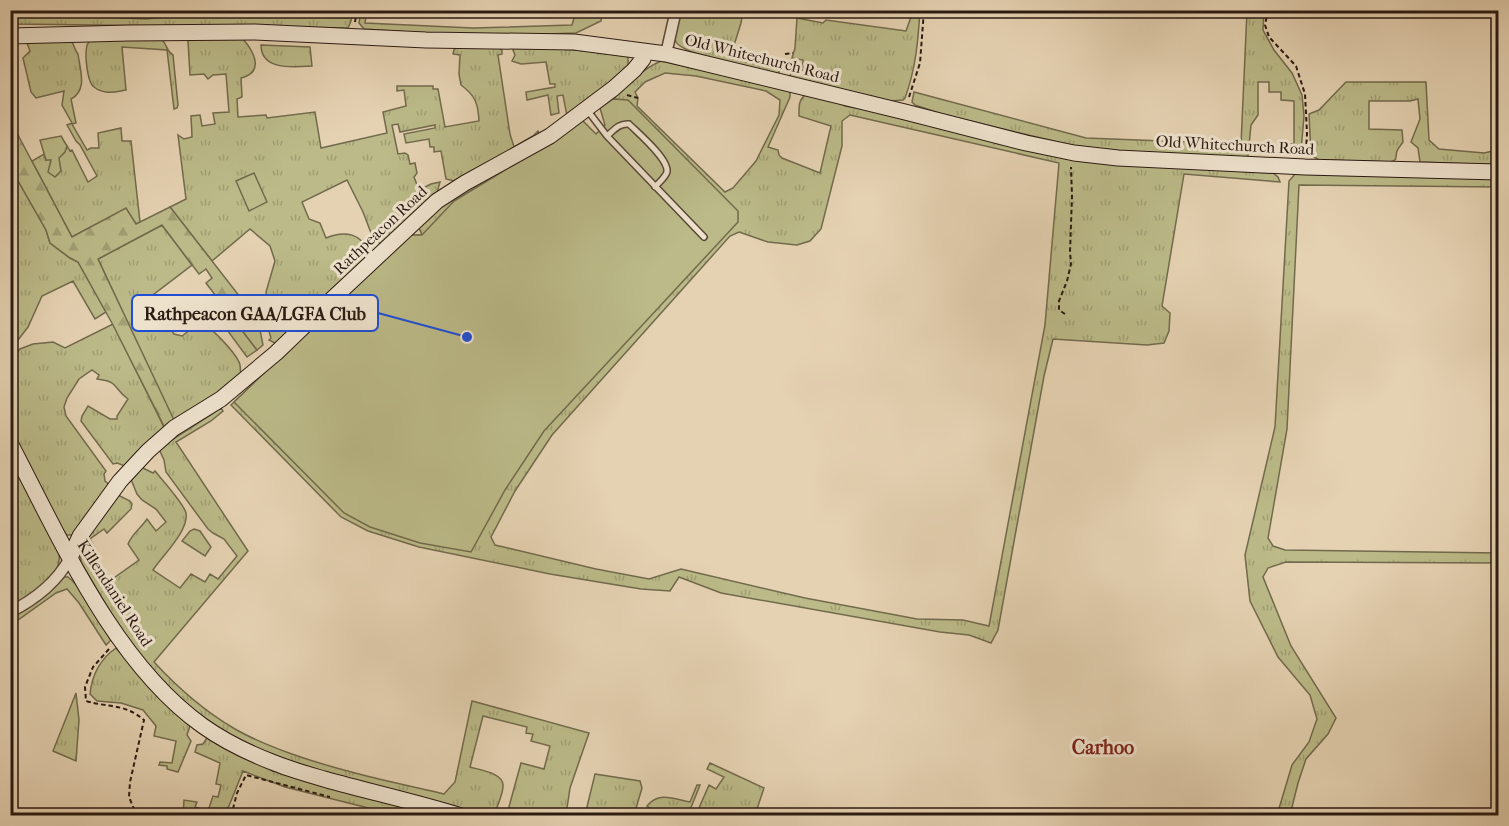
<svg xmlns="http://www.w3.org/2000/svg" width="1509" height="826" font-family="'IM FELL French Canon',serif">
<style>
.grass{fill:url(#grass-tufts);stroke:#726a4d;stroke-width:1.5;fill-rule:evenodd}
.forest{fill:url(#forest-firs);stroke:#726a4d;stroke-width:1.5}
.garden{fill:#bbba88;stroke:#726a4d;stroke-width:1.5}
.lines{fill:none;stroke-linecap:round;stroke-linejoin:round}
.lane-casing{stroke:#59483a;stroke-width:8}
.street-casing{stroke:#59483a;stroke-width:13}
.secondary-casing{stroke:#2a1a12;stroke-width:17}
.path{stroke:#2a1a12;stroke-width:2;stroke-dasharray:4.5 3;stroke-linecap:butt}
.lane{stroke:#eee2cd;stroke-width:5}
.street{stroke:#eee2cd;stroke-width:10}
.secondary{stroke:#eee2cd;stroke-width:15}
.labels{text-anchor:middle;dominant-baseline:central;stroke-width:6;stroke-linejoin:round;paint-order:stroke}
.street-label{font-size:16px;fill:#2a1a12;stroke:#eee2cd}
.quarter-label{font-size:20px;font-weight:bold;fill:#7a1f14;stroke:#eee2cd}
.leader{fill:none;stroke:#1d4ed8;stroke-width:2}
.callout-dot{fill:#1d4ed8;stroke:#eee2cd;stroke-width:2}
.callout{fill:#eee2cd;stroke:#1d4ed8;stroke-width:2}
.callout-label{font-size:18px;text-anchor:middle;font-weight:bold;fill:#2a1a12}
</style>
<defs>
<pattern id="grass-tufts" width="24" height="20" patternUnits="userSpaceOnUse" patternTransform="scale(1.5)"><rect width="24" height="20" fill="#bbba88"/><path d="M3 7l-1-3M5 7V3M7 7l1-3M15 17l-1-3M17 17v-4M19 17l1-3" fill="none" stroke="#a19f74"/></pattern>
<pattern id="forest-firs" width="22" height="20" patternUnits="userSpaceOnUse" patternTransform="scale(1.5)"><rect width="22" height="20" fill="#bbba88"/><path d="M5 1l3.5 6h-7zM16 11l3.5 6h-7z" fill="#a19f74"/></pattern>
</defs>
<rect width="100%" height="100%" fill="#e5d2b2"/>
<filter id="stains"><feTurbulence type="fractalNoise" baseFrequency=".00333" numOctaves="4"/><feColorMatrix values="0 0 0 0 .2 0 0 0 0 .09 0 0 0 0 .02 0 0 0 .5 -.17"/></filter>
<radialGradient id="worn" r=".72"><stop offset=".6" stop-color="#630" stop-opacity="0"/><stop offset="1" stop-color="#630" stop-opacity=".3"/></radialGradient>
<path class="grass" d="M367 10 365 23 473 28 572 25 576 11H603L601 21 576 33 518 35 423 33 364 29 359 23 361 11Z
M349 11H353L351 21 348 28 14 24 10 13 146 19 195 14 348 18Z
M682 11H743L741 23 730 58 779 70V74C761 70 684 56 676 42 671 33 679 19 682 11Z
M912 11H920C918 41 916 68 905 98L903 100 890 101 790 77 791 71 802 73 803 60 792 58 795 48 797 18 823 23 826 20 906 31 912 14Z
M1247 11H1264L1263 30 1274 50 1292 73 1302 95 1304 116 1301 151 1298 153H1285L1286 144H1294V101L1281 100V92H1269V82H1258V115L1251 125 1248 156 1239 158 1108 150 1074 146 942 114 915 105 912 102 914 92 1086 138 1241 144Z
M192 38H242C254 51 265 72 241 78L242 97 237 99 238 117 266 115 267 118 315 112 321 148 387 133 383 112 406 106 404 90 397 91V86H433V89H438L445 127 479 121C478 104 476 96 461 85L459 74 460 55 453 54 454 50 457 47 500 48 502 51V54L498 55 510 134 514 147 533 136 538 131 540 135 454 181 446 179 441 151 434 152V147H430L429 139 406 143 404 134 435 128V125L400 132 398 124 392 125 398 154 405 153 408 155 410 164 415 163 417 173 414 177 419 190 431 184 440 182 438 189 439 193 382 245 373 238 363 212 347 180 302 202 309 219 320 223 326 238C345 230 362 233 370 254L278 342 275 343 269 340 271 338 268 328 266 292 275 261 270 246 250 229 212 261 170 207 186 199 178 135 184 139 192 137 191 116 200 115 202 126 215 124 213 113 229 112 226 74 213 75 208 79 204 74 190 75 188 41Z
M94 40H162C168 45 165 50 173 55L178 105 177 108 174 109 167 50 122 47 126 90C114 92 104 95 94 87 87 82 83 48 89 42 90 41 92 40 94 40Z
M28 41H71C75 45 74 50 78 54 80 70 88 90 71 99L76 123 72 124 87 150 91 148H99L98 133 121 128 122 141H131L140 222 136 224 126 209 72 237 32 161 44 154 46 160C56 157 63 157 67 146L70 151 72 150 88 182 97 176 80 145 76 141 67 125 72 123 62 105 64 91 36 98 31 92 23 58 30 51 27 43Z
M261 45 310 47 312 66C294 67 261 71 261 45Z
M515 47 545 48 618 53 628 57V67L625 72 567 116 563 95 557 96 559 113 551 115 548 95 527 100 526 92 555 87V84H550L546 62 521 64 512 61 515 55 513 50Z
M661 61 783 88 790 92V97L768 147 778 150 779 155 782 158 820 173 831 126 799 116C799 107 798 99 807 94L838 102 845 106 879 112 1002 144 1236 171 1273 173 1278 177 1280 182 1184 174 1162 306 1170 313 1169 331 1164 343 1147 345 1053 339 1044 376 998 630 991 643 969 635 940 632 721 593 679 577 670 591 641 589 550 574 419 547 368 531 341 517 231 405 408 235H422L419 228 431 211 526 155 462 492 622 100 613 99C627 85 642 69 661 61ZM665 73 696 76 766 91 780 100 779 115 756 161 733 188 725 192 637 106 638 98 635 92 645 82ZM850 115 1059 163 1045 325 989 626 963 620 917 619 805 598 681 569 649 579 596 569 495 545 491 537 515 491 552 435 730 236 739 232 768 242 797 245 810 241 821 229 842 146V121Z
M1346 82H1426L1429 140 1439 149 1484 153 1498 150V165L1420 162 1418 148 1411 142 1420 119 1418 99 1410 101H1369V129L1402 130 1403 142C1401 145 1398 148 1397 151 1395 158 1398 160 1390 162L1319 160 1311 155 1309 114 1319 110Z
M11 171 13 172 46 230 50 243 70 258 78 262 106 312 95 319 73 281 42 296 28 327 11 349Z
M1296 173 1498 179V187L1299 185 1287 429 1268 538 1273 546 1285 550 1498 553V563L1286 562 1268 568 1263 577 1291 646 1336 718 1328 734 1306 759 1298 783 1290 815H1277L1292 765 1309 742 1317 719 1310 695 1278 657 1250 601 1245 555 1275 427 1289 181Z
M162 225 192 265 149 298 174 334 182 336C188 332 195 324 203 325 212 327 235 353 239 362 241 365 240 372 241 376L125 466 117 463 113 464 81 421 82 416 88 406 110 419H117V416L128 399C112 387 120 382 97 379L99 375 92 370 79 379 67 398 64 407 66 416 106 471 104 474 105 481 111 486 73 535H67L62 531 11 430 10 360 20 349 33 344 53 342 65 348 113 324 164 427 173 420 98 259Z
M218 299 257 350 247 357 219 319Z
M221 408 223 411 211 421 176 442 248 551 154 662C178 688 204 711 235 729 252 739 270 746 289 753 339 771 392 782 444 794L455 782 472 701 589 733 570 788 566 815H507V814L521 763 544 769 550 746 531 741 533 734 526 733 527 727 483 716 470 767C480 770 504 773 503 786 503 794 498 803 496 811L485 815C383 783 265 774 181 701 174 695 167 686 160 678 149 666 137 653 128 640 111 614 96 588 81 562L80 547 116 494 130 501 132 504 131 509 107 533 104 529 90 539 94 546 89 549 95 558 91 561 90 564 97 572H102L108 582 139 560 128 544C132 534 141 528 147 519L156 531 166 522 156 509 142 500 137 494 130 477 141 467 153 473 155 471C162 480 184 504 186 513 189 531 162 556 153 570L180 588 191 574 205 582 210 574 218 579 237 556 224 539 213 533 208 529 166 472 164 460 159 449C179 434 200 423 221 408Z
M10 458 59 554C63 579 28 596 11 607V539L14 534 15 526 11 517Z
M194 529 200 531 211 547 205 556 182 541 190 531Z
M64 577H68C84 589 100 622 111 640L106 645 79 603 67 589 56 593 11 625V618C31 608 49 594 64 577Z
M116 648 159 696 190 726 187 735 191 741 178 772 167 769V766L159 765 160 762 172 763 176 741 154 736 156 726 143 710 121 703 97 701 90 694C92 675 100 659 116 648Z
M76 693 79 720 76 761 53 751Z
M207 738 439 815H396L285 787 243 771 229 806 223 815 183 816 184 800 197 802 195 807 208 811 213 796 218 797 221 785 216 784 220 763 195 752 197 745 203 744Z
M710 763 764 788 755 815H713L699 808 709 785 716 789 724 777 707 769Z
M595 774 640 781 642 788 634 815H585Z
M697 785H700L688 815H656L654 811 647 806C659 791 674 799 690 802Z"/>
<path class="forest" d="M10 124 12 136 18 135 72 237 126 208 136 224 170 207 258 320 263 345 257 350 206 283 212 278 206 269 199 274 162 225 98 259 174 420 165 428 113 325 78 262 70 258 50 243 46 230 13 172 11 171Z"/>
<path class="garden" d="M613 99 628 100 738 211V222L544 431 505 490 471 552 420 543 370 527 344 513 234 402 408 235H422L454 201 510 167 582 120 596 134 605 125 600 108Z
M61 136 67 146 65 152 59 158 61 171 55 177 48 172 51 160H46L40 140Z
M254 173 267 202 249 211 236 181Z"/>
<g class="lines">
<defs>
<path id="lane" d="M588 111 607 136 704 237
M607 136C614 130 619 123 629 124 638 133 669 159 667 172 665 178 659 182 655 187"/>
<path id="street" d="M666 54 676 10
M10 612C34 600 57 582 70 558"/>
<path id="secondary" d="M10 36 129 33 255 32 426 40 574 42 666 54 905 112 1026 143 1074 153 1118 158 1305 167 1498 172
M10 443C60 538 114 663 203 726 224 741 249 753 272 762 289 769 307 774 324 779 370 792 416 802 461 816
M70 558 80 536 120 481 148 451 174 428 221 399 276 353 328 303 437 201 465 183 550 136 614 88 634 70 643 59 644 51"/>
</defs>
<use href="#lane" class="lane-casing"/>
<use href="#street" class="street-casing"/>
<use href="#secondary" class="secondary-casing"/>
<path class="path" d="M1268 10 1265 25 1269 37 1296 66 1305 94 1307 133 1306 154
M355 22 357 10
M785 54 793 53
M627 95 638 98
M909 97 920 63 924 10
M1065 314 1059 310V301L1067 281 1071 264 1070 252 1072 196 1071 167
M109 649 93 667 85 687 86 701C109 708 124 703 144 720L130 782 129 797 137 816
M231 816 237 793 246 775 330 797"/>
<use href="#lane" class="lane"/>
<use href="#street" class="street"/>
<use href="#secondary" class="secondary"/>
</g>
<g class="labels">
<g class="street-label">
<text transform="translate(762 58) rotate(14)">Old Whitechurch Road</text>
<text transform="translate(1235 145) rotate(3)">Old Whitechurch Road</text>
<text transform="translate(380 230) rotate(-43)">Rathpeacon Road</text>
<text transform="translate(115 593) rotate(57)">Killendaniel Road</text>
</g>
<g class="quarter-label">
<text x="1103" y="747">Carhoo</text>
</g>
</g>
<path class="leader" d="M467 337L378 313"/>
<circle class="callout-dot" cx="467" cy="337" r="6"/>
<rect class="callout" x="132" y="295" width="246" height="36" rx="6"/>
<g class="callout-label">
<text x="255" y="320">Rathpeacon GAA/LGFA Club</text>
</g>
<rect width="1509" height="826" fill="none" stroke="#e5d2b2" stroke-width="36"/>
<rect x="12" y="12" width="1485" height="802" fill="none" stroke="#2a1a12" stroke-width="3"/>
<rect x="18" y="18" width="1473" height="790" fill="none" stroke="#2a1a12" stroke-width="1.5"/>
<rect width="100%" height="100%" filter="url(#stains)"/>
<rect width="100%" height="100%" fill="url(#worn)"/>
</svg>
